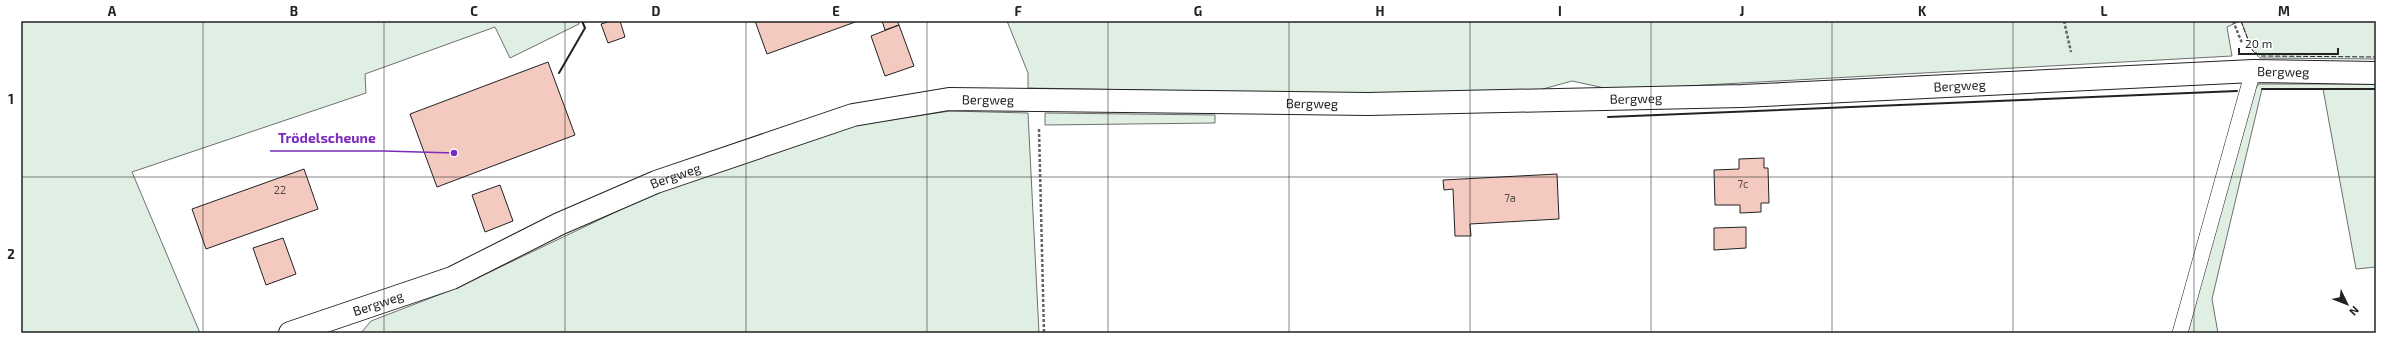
<svg xmlns="http://www.w3.org/2000/svg" width="2397" height="354" font-family="'Exo 2',sans-serif">
<style>
.green{fill:#e0efe3;stroke:#6f6f6f}
.building{fill:#f3c9c0;stroke:#222}
.lines{fill:none;stroke-linecap:round;stroke-linejoin:round}
.service-casing{stroke:#222;stroke-width:16}
.minor-casing{stroke:#222;stroke-width:24}
.path{stroke:#646464;stroke-width:2.5;stroke-dasharray:3 2;stroke-linecap:butt}
.service{stroke:#fff;stroke-width:15}
.minor{stroke:#fff;stroke-width:22}
.fence{stroke:#222;stroke-width:1;stroke-dasharray:5 2;stroke-linecap:butt}
.wall{stroke:#222;stroke-width:2}
.grid{fill:none;stroke:#222;stroke-width:1;stroke-opacity:0.55}
.labels{text-anchor:middle;dominant-baseline:central;stroke-width:3;stroke-linejoin:round;paint-order:stroke}
.number-label{font-size:11px;fill:#564c4a}
.street-label{font-size:13px;fill:#222;stroke:#fff}
.leader{fill:none;stroke:#7b2cbf;stroke-width:1.5}
.callout-dot{fill:#7b2cbf;stroke:#fff;stroke-width:1.5}
.callout-label{font-size:14px;text-anchor:middle;font-weight:bold;fill:#7b2cbf;stroke:#fff;stroke-width:3;stroke-linejoin:round;paint-order:stroke}
.neatline{fill:none;stroke:#222;stroke-width:1.5}
.grid-label{font-size:13px;text-anchor:middle;font-weight:bold;fill:#222}
</style>
<rect width="100%" height="100%" fill="#fff"/>
<path class="green" d="M21 21H578L579 24 510 58 495 27 365 74 366 93 132 172 200 333H21Z
M1007 21H2240L2227 27 2232 56 1614 90 1572 81 1532 92 1368 94 1028 88V73Z
M2241 21H2376V59L2260 58 2252 50Z
M2259 84H2376V267L2356 269 2323 89H2262L2212 299 2218 333H2186L2255 89Z
M950 111 1028 113 1039 333H361L371 321 454 289 664 189 856 125Z
M1045 113 1215 115V123L1045 125Z"/>
<path class="building" d="M611 21H620L625 37 608 43 601 24Z
M755 21H858L767 54Z
M882 21H897L899 25 885 30Z
M899 25 914 66 885 76 871 36Z
M548 62 575 135 437 187 410 114Z
M1764 158V168H1768L1769 203H1761V212L1740 213V205H1715L1714 170 1739 169V159Z
M304 169 318 209 206 249 192 209Z
M1557 174 1559 219 1470 224 1471 236H1455L1453 189 1444 190 1443 180Z
M500 185 513 221 485 232 472 195Z
M1746 227V248L1714 250V228Z
M283 238 296 274 266 285 253 248Z"/>
<g class="lines">
<defs>
<path id="service" d="M2180 333 2253 71"/>
<g id="minor">
<path id="s1" d="M290 333 452 278 559 224 656 182 853 115 949 99 1368 104 1742 96 2253 71 2376 73"/>
</g>
</defs>
<use href="#service" class="service-casing"/>
<use href="#minor" class="minor-casing"/>
<path class="path" d="M2064 21 2071 52
M2233 21 2242 43
M1039 129 1044 333"/>
<use href="#service" class="service"/>
<use href="#minor" class="minor"/>
<path class="fence" d="M2241 21 2252 50 2261 56 2376 57"/>
<path class="wall" d="M559 73 585 28 582 21
M2262 89H2376
M1608 117 2237 91"/>
</g>
<path class="grid" d="M203 21V333M384 21V333M565 21V333M746 21V333M927 21V333M1108 21V333M1289 21V333M1470 21V333M1651 21V333M1832 21V333M2013 21V333M2194 21V333M21 177H2376"/>
<g class="labels">
<g class="number-label">
<text x="1743" y="183">7c</text>
<text x="280" y="189">22</text>
<text x="1510" y="197">7a</text>
</g>
<g class="street-label">
<text stroke="none"><textPath href="#s1" startOffset="2037">Bergweg</textPath></text>
<text stroke="none"><textPath href="#s1" startOffset="1713">Bergweg</textPath></text>
<text stroke="none"><textPath href="#s1" startOffset="1389">Bergweg</textPath></text>
<text stroke="none"><textPath href="#s1" startOffset="741">Bergweg</textPath></text>
<text stroke="none"><textPath href="#s1" startOffset="1065">Bergweg</textPath></text>
<text stroke="none"><textPath href="#s1" startOffset="417">Bergweg</textPath></text>
<text stroke="none"><textPath href="#s1" startOffset="93">Bergweg</textPath></text>
</g>
</g>
<path class="leader" d="M454 153L384 151H270"/>
<circle class="callout-dot" cx="454" cy="153" r="4"/>
<g class="callout-label">
<text x="327" y="143">Trödelscheune</text>
</g>
<rect width="2397" height="354" fill="none" stroke="#ffffff" stroke-width="44"/>
<g transform="translate(2347 304) rotate(133)" stroke="#ffffff" stroke-width="3" paint-order="stroke">
<path d="M0-3L7 15L0 10L-7 15Z" fill="#222222"/>
<text y="-6" font-size="11" font-weight="bold" text-anchor="middle" fill="#222222">N</text>
</g>
<path d="M2239 48v6h99v-6" fill="none" stroke="#222222" stroke-width="2"/>
<text x="2245" y="48" font-size="12" fill="#222222" stroke="#ffffff" stroke-width="3" paint-order="stroke">20 m</text>
<rect x="22" y="22" width="2353" height="310" class="neatline"/>
<g class="grid-label">
<text x="112" y="16">A</text>
<text x="294" y="16">B</text>
<text x="474" y="16">C</text>
<text x="656" y="16">D</text>
<text x="836" y="16">E</text>
<text x="1018" y="16">F</text>
<text x="1198" y="16">G</text>
<text x="1380" y="16">H</text>
<text x="1560" y="16">I</text>
<text x="1742" y="16">J</text>
<text x="1922" y="16">K</text>
<text x="2104" y="16">L</text>
<text x="2284" y="16">M</text>
<text x="11" y="104">1</text>
<text x="11" y="259">2</text>
</g>
</svg>
